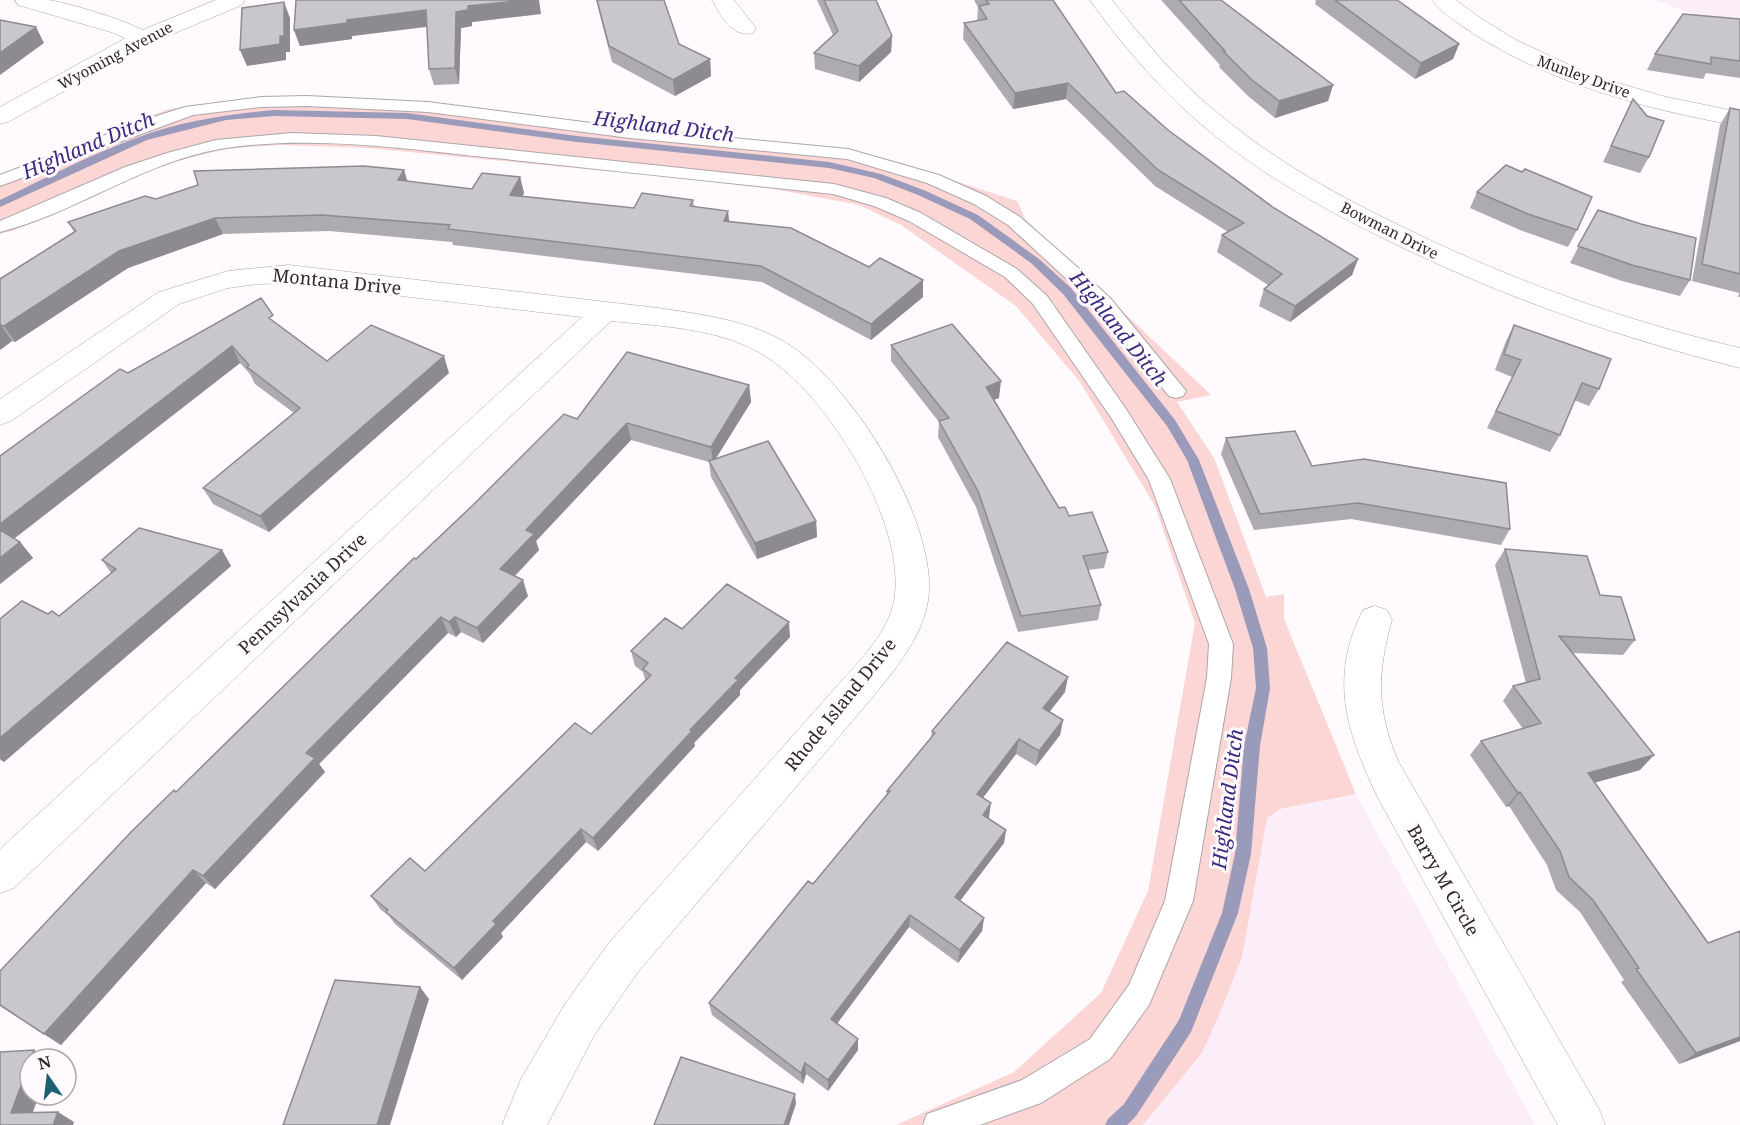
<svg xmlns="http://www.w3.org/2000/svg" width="1740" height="1125" font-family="'Noto Serif',serif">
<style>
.built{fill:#fceef9}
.green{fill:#fcd5d5}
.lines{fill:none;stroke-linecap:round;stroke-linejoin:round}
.stream{fill:#9a9aba;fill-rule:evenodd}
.service-casing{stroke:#ada6ac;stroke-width:2}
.minor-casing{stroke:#ada6ac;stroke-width:1}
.tertiary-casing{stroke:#ada6ac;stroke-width:1}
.service{fill:#fff;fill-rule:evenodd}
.minor{fill:#fff;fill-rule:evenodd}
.tertiary{fill:#fff;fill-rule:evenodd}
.wall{fill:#adaab0}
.shaded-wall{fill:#8d8b90}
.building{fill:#c9c6cd;stroke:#8d8b90;stroke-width:1.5}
.labels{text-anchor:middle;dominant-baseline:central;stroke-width:6;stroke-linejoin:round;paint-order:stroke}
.far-street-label{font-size:15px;fill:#2e2b2e;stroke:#fefafe}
.street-label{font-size:18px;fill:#2e2b2e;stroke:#fefafe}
.water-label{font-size:20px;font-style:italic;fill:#392b7f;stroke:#fefafe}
</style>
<rect width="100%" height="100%" fill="#fefafe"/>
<path class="built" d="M1655 0H1740V32Z
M1356 794 1535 1125H1143L1202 1053 1242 957 1267 818 1280 809Z"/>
<path class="green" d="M253 99 398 100 736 142 852 151 890 160 1017 201 1026 220 1211 395 1177 402 1214 458 1266 597 1284 594V619L1356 794 1280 809 1267 818 1242 957 1222 1008 1202 1053 1143 1125H896L1014 1072 1101 993 1148 891 1195 623 1155 506 1080 382 1016 306 901 225 859 205 752 185 368 148 283 145 229 148 165 164 98 191 15 230 0 234V174L169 109Z"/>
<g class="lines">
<path class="stream" d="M274 110 407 113 577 136 829 162 881 174 926 191 978 215 1039 259 1071 288 1175 420 1199 460 1249 589 1267 648 1270 688 1260 746 1251 854 1238 913 1191 1032 1136 1116 1127 1125H1105L1108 1119 1124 1104 1179 1020 1222 913 1235 854 1244 746 1256 688 1253 648 1235 589 1187 460 1167 426 1063 294 1031 263 970 219 918 195 874 178 829 168 577 142 407 119 274 116 226 120 147 140 0 207V200C46 178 91 154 139 137 182 121 229 114 274 110Z"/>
<defs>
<path id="service" d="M307 96 428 102 630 128 848 149 939 175 986 196 1020 217 1075 265 1111 299 1186 391 1183 396 1176 398 1169 396 1097 307 1008 225 974 204 927 183 847 159 630 138 428 112 307 106 261 107 193 115 0 186V175L147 119 185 107 261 97Z
M292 133 376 136 834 184 886 198 921 213 1017 269 1047 296 1126 409 1170 479 1233 644 1231 678 1193 901 1149 1005 1110 1059 1041 1103 980 1125H923L927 1114 1022 1080 1090 1039 1129 985 1165 901 1207 678 1209 644 1149 480 1112 419 1033 304 1005 277 909 221 874 206 833 194C720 182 608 170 495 158 405 149 310 134 220 149 141 163 76 213 0 232V221L125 167 167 153 216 140Z"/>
<path id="minor" d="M15 0C26 0 38 0 48 0 66 2 145 25 154 38L151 43 143 45 135 43 114 33 18 5Z
M712 0H734L756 28 753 33C732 38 721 16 712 0Z
M1090 0H1112C1143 39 1175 78 1214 110 1273 160 1341 198 1411 231 1516 282 1626 321 1740 348V368C1617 337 1500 296 1387 240 1319 207 1252 169 1195 119 1156 84 1120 43 1090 0Z
M1432 0H1456L1482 19 1516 40 1591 75 1666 97 1740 112V126C1649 110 1559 86 1479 37 1464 27 1443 15 1432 0Z
M289 265 658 308C699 314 745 320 781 340 849 377 940 523 928 601 922 638 894 671 871 699L638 972 595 1034 547 1125H502L521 1079 565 1004 608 944 845 677C865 655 888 631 894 601 908 525 827 392 762 354 719 328 660 326 611 321L14 888 0 893V849L582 317 289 283 258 284 228 288 179 304 11 421 0 425V399L159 292 228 271Z
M1375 606 1387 610 1392 620C1377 674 1376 708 1398 761L1599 1109 1605 1125H1558L1378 798C1347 733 1328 679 1363 610Z"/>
<path id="tertiary" d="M216 0H245L242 5 151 43 8 122 0 124V107L135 33Z"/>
</defs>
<use href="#service" class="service-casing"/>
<use href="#minor" class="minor-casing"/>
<use href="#tertiary" class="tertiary-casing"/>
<use href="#service" class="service"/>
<use href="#minor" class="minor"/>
<use href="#tertiary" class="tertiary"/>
</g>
<path class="wall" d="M596 0H664L679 44 710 59 711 76 675 96 612 62Z
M817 0H876L892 36 891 52 859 82 815 69 814 53 833 35Z
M974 0H1053L1116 93 1274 208 1358 259 1352 275 1290 322 1259 306 1264 289 1268 285 1217 252 1222 235 1228 232 1155 186 1066 99 1013 109 963 39 964 23 977 21 978 7Z
M1161 0H1221L1333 85 1328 101 1275 118 1248 96 1219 67 1220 65Z
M1316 0H1397L1459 44 1453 59 1415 79 1315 4Z
M541 14 472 22V26L461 28 459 84 434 85 429 69 427 27 352 36V39L300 46 294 30Z
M1740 19V78L1706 73 1703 79 1647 70 1655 54Z
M1633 99 1647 116 1649 157 1640 173 1603 162Z
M1730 108 1740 110V297H1738L1739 293 1692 281 1720 125Z
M404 170 407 181 472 189 520 177 524 193 522 197 634 208 693 200 694 207 729 221 869 267 923 280V297L871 340 762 282 453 245 452 242 329 231 223 234 128 268 15 342 12 341 0 350V279L74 232 68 222 156 199Z
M1522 172 1577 230 1568 247 1520 230 1470 208 1477 192Z
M1598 210 1690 280 1680 296 1622 281 1570 263Z
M276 323 327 361 449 373 269 532 213 504 203 488 294 413 255 384 250 374 240 363 14 539 20 542 33 558 0 584V456L128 373Z
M1514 325 1599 389 1589 406 1574 400 1560 435 1550 452 1487 428 1512 377 1495 370 1506 341Z
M891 345 999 398 994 400 1059 508 1069 516 1108 552 1104 568 1088 570 1101 605 1098 620 1018 632 976 507 938 437 939 422 891 361Z
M749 385 751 402 716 458 816 521 817 537 757 559 711 477 709 462 631 440 536 541 539 550 515 576 528 596 483 643 461 632 456 637 448 633 319 764 325 772 215 889 206 883 61 1045 0 1006 176 792 416 559 577 419Z
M1226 438 1312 466 1510 529 1501 545 1351 519 1254 530 1221 454Z
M1505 549 1600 595 1635 640 1623 655 1572 653 1640 770 1595 782 1740 1041 1679 1064 1621 982 1624 980 1580 912 1556 890 1547 865 1509 806 1506 807 1470 755 1481 741 1523 729 1503 701 1513 686 1526 683 1495 565Z
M222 550 231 566 4 762 1 760 0 761V619L48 614 59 616 111 573 102 560Z
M682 629 790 637 740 690V695L694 743 695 746 598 851 586 842 501 933 503 937 462 980 395 924 389 916 380 909 371 896 425 871 591 734 645 680 643 672 635 666 631 651Z
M1065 692 1049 711 1063 720 1060 735 1036 766 1016 754 983 798 989 817 988 818 1006 830 1004 843 960 901 984 918 982 931 958 963 909 927 837 1024 858 1050 828 1091 806 1074 803 1084 712 1015 709 1003 813 884 886 796 887 791 931 737 932 731Z"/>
<path class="shaded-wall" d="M526 0H539L541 14 472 22V26L461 28 459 84 455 68 456 12 468 6Z
M284 2 290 18V52H286V60L247 66 240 50 280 36Z
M426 10 430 26 352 36V39L300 46 294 30 347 20Z
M36 27 44 43 0 75V53Z
M892 36 891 52 859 82V66Z
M1459 44 1453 59 1415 79 1421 63Z
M710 59 711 76 675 96 673 80Z
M1068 83 1066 99 1013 109 1015 93Z
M1333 85 1328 101 1275 118 1279 101Z
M404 170 409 186 398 180Z
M520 177 524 193 514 212 510 195Z
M728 211 730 227 724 221Z
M215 218 223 234 128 268 15 342 4 326 119 251Z
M1358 259 1352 275 1290 322 1295 306Z
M923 280V297L871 340V324Z
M0 325H1L12 341 0 350Z
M232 346 240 363 8 543 0 533V524Z
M444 356 449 373 269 532 260 516Z
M1001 381 999 398 984 403 986 387Z
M749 385 751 402 713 463 711 447Z
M627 423 631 440 536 541 539 550 506 585 500 569 526 530Z
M816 521 817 537 757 559 755 543Z
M20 542 33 558 0 584V558Z
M222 550 231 566 4 762 0 758V738Z
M523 580 528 596 483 643 477 628Z
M441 617 448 633 319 764 325 772 215 889 203 876 306 753Z
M455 617 461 632 456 637 449 622Z
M789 622 790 637 740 690V695L694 743 695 746 598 851 593 838 690 730 735 678Z
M1068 677 1065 692 1041 723 1043 708Z
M1063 720 1060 735 1036 766 1039 751Z
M1019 739 1016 754 975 808 977 794Z
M1654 755 1640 770 1576 788 1588 773Z
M1520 792 1509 806 1506 807 1518 793Z
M991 803 989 817 981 829 983 815Z
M581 829 586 842 501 933 503 937 462 980 454 968 493 921Z
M1006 830 1004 843 953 910 955 897Z
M193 870 206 883 61 1045 44 1034Z
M910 915 909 927 832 1030 831 1019Z
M984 918 982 931 958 963 960 950Z
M420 987 429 999 390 1125H377Z
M1740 1037V1041L1679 1064 1696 1053Z
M858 1039V1050L828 1091V1080Z
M34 1050 48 1059H31Z
M30 1061V1095H39L29 1123 11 1113Z
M805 1063 806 1074 803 1084 801 1073Z
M795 1094 796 1104 789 1125H784Z
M58 1112 74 1122 73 1125H53Z"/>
<path class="building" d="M296 0H526L468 6V10L456 12 455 68 429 69 426 10 347 20V23L294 30Z
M597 0H664L679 44 710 59 673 80 609 46Z
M824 0H876L892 36 859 66 814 53 838 31Z
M986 0H1053L1116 93 1124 91 1168 130 1274 208 1358 259 1295 306 1264 289 1282 274 1222 235 1244 223 1158 170 1068 83 1015 93 964 23 987 19 979 6 989 4Z
M1179 0H1221L1333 85 1279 101 1252 80 1223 51H1225Z
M1335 0H1397L1459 44 1421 63Z
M284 2V36H280V44L240 50 242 8Z
M1683 14 1740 19V61L1711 57V64L1655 54Z
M0 20 36 27 0 53Z
M1633 99 1647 116 1664 121 1649 157 1611 146Z
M1730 108 1740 110V274L1702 264Z
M1506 165 1522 172 1525 169 1592 197 1577 230 1528 214 1477 192Z
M364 166 404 170 398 180 472 189 482 173 520 177 510 195 634 208 642 193 693 200 690 206 728 211 724 221 791 228 869 267 880 258 923 280 871 324 761 266 448 229 450 225 322 215 215 218 119 251 4 326 1 325H0V279L76 231 68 222 145 196 156 199 198 185 194 171Z
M1598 210 1641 224 1696 238 1690 280 1632 265 1578 246Z
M261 298 273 315 269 318 327 361 371 325 444 356 260 516 203 488 300 408 247 367 249 365 232 346 0 524V456L120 369 128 373Z
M952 324 1001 381 986 387 1059 508 1065 507 1069 516 1092 512 1108 552 1083 556 1101 605 1021 616 978 491 939 421 949 418 891 345Z
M1514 325 1611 359 1599 389 1582 383 1560 435 1496 411 1521 360 1504 354Z
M627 352 749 385 711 447 627 423 526 530 534 534 500 569 523 580 477 628 455 617 449 622 441 617 306 753 315 758 203 876 193 870 44 1034 0 1005V971L132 831 174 790 176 792 414 558 416 559 473 505 564 414 577 419Z
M1295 431 1312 466 1364 459 1506 483 1510 529 1358 503 1260 514 1226 438Z
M768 441 816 521 755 543 709 461Z
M139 528 222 550 0 738V619L22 601 48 614 52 611 59 616 116 569 102 560Z
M0 530 20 542 0 558Z
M1505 549 1587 556 1600 595 1621 597 1635 640 1559 636 1654 755 1588 773 1708 943 1740 931V1037L1696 1053 1636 969 1639 968 1593 900 1569 877 1560 851 1520 792 1518 793 1481 741 1541 723 1513 686 1540 679Z
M727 584 789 622 735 678 738 680 690 730 692 731 593 838 581 829 493 921 496 924 454 968 386 912 388 910 371 896 410 858 425 871 575 723 591 734 651 675 643 669 648 663 631 651 665 618 682 629Z
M1007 642 1068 677 1043 708 1063 720 1039 751 1019 739 977 794 991 803 983 815 1006 830 955 897 984 918 960 950 910 915 831 1019 858 1039 828 1080 805 1063 801 1073 709 1003 808 881 813 884 890 791H887L935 733 932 731Z
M335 980 420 987 377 1125H283Z
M34 1050 31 1059H30V1061L11 1113 58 1112 53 1125H0V1052Z
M681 1057 795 1094 784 1125H654Z"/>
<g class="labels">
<g class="far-street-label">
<text transform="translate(115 55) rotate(-28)">Wyoming Avenue</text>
<text transform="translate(1584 76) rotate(20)">Munley Drive</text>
<text transform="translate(1390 230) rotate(27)">Bowman Drive</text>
</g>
<g class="street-label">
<text transform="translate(337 281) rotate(6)">Montana Drive</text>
<text transform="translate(302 593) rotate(-43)">Pennsylvania Drive</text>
<text transform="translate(840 704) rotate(-51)">Rhode Island Drive</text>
<text transform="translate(1444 880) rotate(60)">Barry M Circle</text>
</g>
<g class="water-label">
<text transform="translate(664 126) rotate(7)">Highland Ditch</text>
<text transform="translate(88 145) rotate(-23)">Highland Ditch</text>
<text transform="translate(1119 328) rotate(51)">Highland Ditch</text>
<text transform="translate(1227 799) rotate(-83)">Highland Ditch</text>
</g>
</g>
<g transform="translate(48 1077) rotate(346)"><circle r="28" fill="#fefafe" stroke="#aba7ab" stroke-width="1.5"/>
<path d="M0-4.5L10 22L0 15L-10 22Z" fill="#1a6271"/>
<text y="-9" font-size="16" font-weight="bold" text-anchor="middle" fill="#2e2b2e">N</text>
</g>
</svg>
